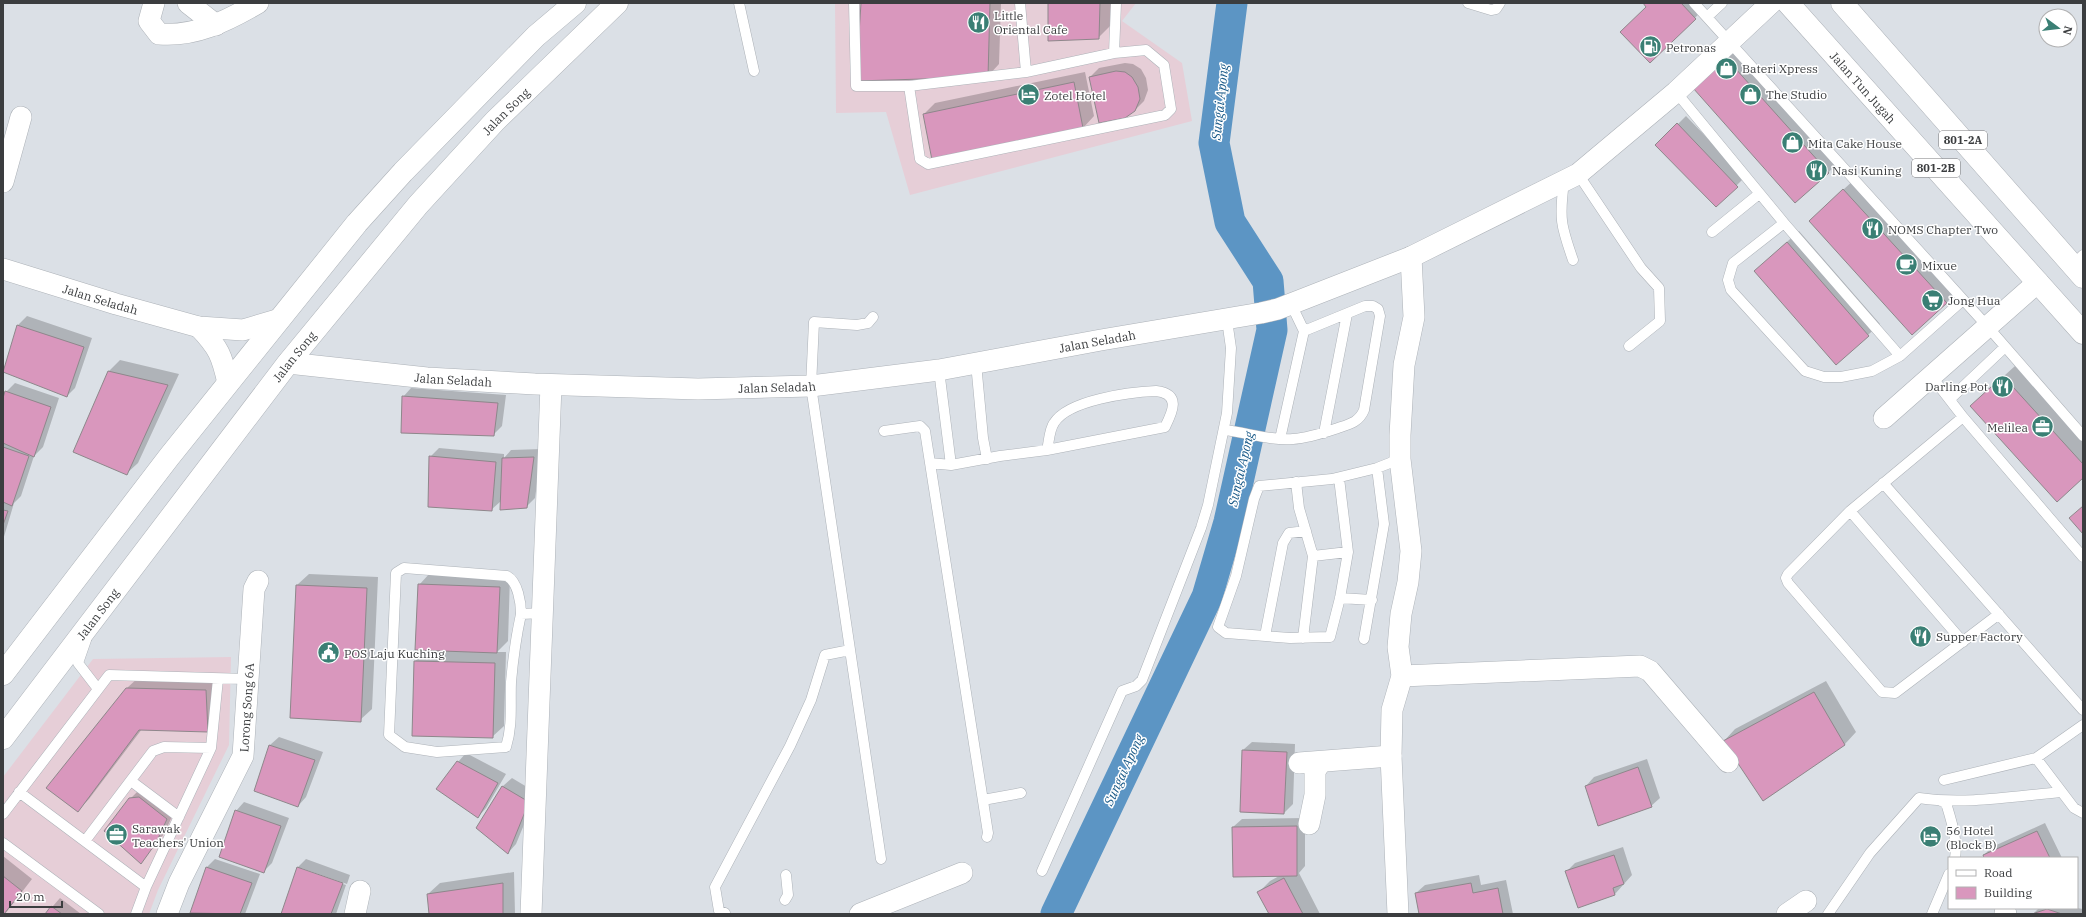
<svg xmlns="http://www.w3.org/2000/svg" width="2086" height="917" font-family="'IBM Plex Serif',serif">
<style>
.commercial{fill:#e6ced7}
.shadow{fill:#0003}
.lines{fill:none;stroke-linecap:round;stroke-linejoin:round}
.river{stroke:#5c95c4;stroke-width:31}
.building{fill:#d997bd;stroke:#8e878b}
.service-casing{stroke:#adb2b8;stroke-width:11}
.minor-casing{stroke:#adb2b8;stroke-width:22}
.secondary-casing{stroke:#adb2b8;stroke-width:23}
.trunk-casing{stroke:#adb2b8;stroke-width:23}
.service{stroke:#fff;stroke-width:10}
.minor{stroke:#fff;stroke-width:21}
.secondary{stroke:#fff;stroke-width:22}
.trunk{stroke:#fff;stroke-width:22}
.labels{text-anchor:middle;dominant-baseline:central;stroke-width:3;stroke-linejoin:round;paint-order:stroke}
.shield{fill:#fff;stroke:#767779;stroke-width:1}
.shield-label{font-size:11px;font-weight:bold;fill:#3b3d3f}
.poi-label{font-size:12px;fill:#3b3d3f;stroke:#fff;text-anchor:start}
.street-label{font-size:12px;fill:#3b3d3f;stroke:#fff}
.water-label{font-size:13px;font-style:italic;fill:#1b5b89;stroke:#fff}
</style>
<rect width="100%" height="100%" fill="#dbe0e6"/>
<path class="commercial" d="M835 3H1136L1122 21 1182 63 1192 121 910 195 886 112 836 113Z
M231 657 229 745 158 890 149 914H3V777L93 659Z"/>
<path class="shadow" d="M862 3H1001L999 64 988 76Z
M1049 3H1111L1110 26 1098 38Z
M1644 3H1698L1704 9 1650 62 1647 6Z
M1738 47 1839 161 1828 173 1694 88Z
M1125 63 1133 64 1141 69 1146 78 1148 90 1144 101 1135 110 1090 77 1099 68Z
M1085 72 1094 116 1083 128 924 114 935 103Z
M1686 116 1745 177 1716 206 1657 145Z
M1855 179 1958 291 1946 303 1821 210Z
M1799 231 1880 324 1836 364 1755 271Z
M27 316 92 338 75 388 67 396 5 372 18 325Z
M120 360 179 374 138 463 126 474 108 372Z
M2015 366 2083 440V477L1983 395Z
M15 383 59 398 43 447 34 456 21 496 14 503 3 540V401L6 392Z
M411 388 506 395 502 426 493 435 403 397Z
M439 448 504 454V458L511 450 542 449 535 498 526 507 501 501 491 510 430 457Z
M430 573 510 576 508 641 497 652H506L504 726 492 737 415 661 427 650 419 585Z
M309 574 378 577 372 709 360 720 291 717 297 585Z
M139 677 217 679 219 720 208 731 142 729 89 799 77 811 127 688Z
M1826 681 1856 732 1845 744 1764 800 1724 741 1735 729Z
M279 737 323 752 306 797 298 806 255 790 270 745Z
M1252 742 1295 744 1293 804 1284 813 1243 750Z
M466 753 506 774 486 808 478 817 458 762Z
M1647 759 1660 798 1651 806 1586 786 1594 777Z
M512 778 537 793 516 844 508 853 478 828 503 786Z
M139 790 175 810 164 834 141 862 130 799Z
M244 802 289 818 272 863 264 871 236 811Z
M1305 818V866L1299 873 1320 914H1270L1259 892 1270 881 1281 875 1233 827 1242 819Z
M2045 823 2062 858H1985L1984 855 1992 847Z
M1623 847 1632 875 1615 894 1566 872 1575 863Z
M3 856 32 879 5 914H3Z
M215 859 260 874 245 914 191 913 207 867Z
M306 859 350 875 347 884 301 868V870L346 885 336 914H285L297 868Z
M514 872 515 914H430L428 894 440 883Z
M1479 875 1481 885 1506 880 1513 914H1420L1416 893 1425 885Z
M60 898 81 914H46Z
M2039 908H2077L2083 909V914H2033Z"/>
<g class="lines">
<path class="river" d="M1056 914 1207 597 1229 522 1272 330 1268 281 1230 222 1214 143 1232 3"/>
</g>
<path class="building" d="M861 3H990L988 77 856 81Z
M1048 3H1100L1099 39 1048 41Z
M1643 3H1681L1696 19 1650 63 1620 32 1646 7Z
M1726 58 1829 173 1795 203 1693 88Z
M1116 71 1125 72 1132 77 1138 87 1140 99 1135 111 1125 118 1099 123 1089 77Z
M1074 82 1083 128 932 160 923 114Z
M1677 123 1738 187 1716 207 1655 145Z
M1843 189 1947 303 1912 335 1809 221Z
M1787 242 1869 336 1836 365 1754 271Z
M17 325 84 347 67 397 3 372Z
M108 371 168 385 127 475 73 452Z
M2003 376 2083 464V478L2057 502 1970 406Z
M5 391 51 407 34 457 3 443V398Z
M402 396 498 403 494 436 401 433Z
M3 447 29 456 12 506 3 502Z
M429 456 496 462 492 511 428 507Z
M534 457 527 508 500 510 502 458Z
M2083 506V534L2069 518Z
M3 510 8 511 3 525Z
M418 584 500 587 497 653 415 650Z
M296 585 367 588 361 722 290 718Z
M414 661 495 663 493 738 412 736Z
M126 688 206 690 208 732 139 730 78 812 46 788Z
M1814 692 1845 745 1763 801 1723 741Z
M269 745 315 760 298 807 254 791Z
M1242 750 1287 752 1284 814 1240 812Z
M457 761 498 783 478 818 436 789Z
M1638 767 1652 807 1598 826 1585 786Z
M502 786 529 802 508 854 476 828Z
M139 797 167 819 156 843 141 864 104 831 129 798Z
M235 810 281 826 264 873 219 857Z
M1297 826V876L1233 877 1232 827Z
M2037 831 2050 858H1984L1983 855Z
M1614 855 1624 884 1613 888 1615 895 1578 908 1565 871Z
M206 867 252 883 240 914 190 913Z
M297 867 343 883 331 914H281Z
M3 876 22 891 4 914H3Z
M1284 878 1303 914H1269L1257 892Z
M503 883V914H429L427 894Z
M1471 883 1473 893 1498 888 1503 914H1419L1415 893Z
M51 906 62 914H45Z
M2047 909 2062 914H2032Z"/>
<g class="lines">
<defs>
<path id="service" d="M739 3 754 71
M854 3 856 86H909L1026 72
M1020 3 1026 72 1114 53 1116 3
M1468 3 1491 10 1496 9 1500 3
M1694 3 1988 327 2083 436
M1707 17 1722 3
M909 86 920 159 928 164 1165 115 1171 109 1164 65 1146 50 1114 53
M1676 92 1784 223 1900 356
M1578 174 1641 268 1659 288 1660 321 1629 346
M1564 182C1559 218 1561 226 1573 260
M1784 223 1733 263 1728 280 1731 290 1805 371 1824 377H1841L1872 371 1900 356 1963 300
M1712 232 1759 194
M2073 265 2083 255
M873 317 868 323 857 325 814 322 811 386 881 859
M976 363 983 438 987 459
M939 370 951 465
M1932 377 1963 417 2083 557
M1950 399 2005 347
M1963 417 1850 511 1788 574 1786 578 1788 583 1882 692 1895 693 1999 614
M1224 430C1246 432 1270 441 1293 439 1309 438 1323 433 1338 428 1350 424 1359 422 1364 410L1380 316 1378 309 1373 306H1365L1304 331
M884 431 920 426 925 431 988 833 987 837
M1324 433 1347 314
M1280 439 1304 331 1291 304
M930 463 951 465 1000 456 1047 450 1165 427C1173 411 1181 394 1156 391 1130 392 1068 400 1054 423 1049 430 1049 443 1047 450
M1339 478 1348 552 1340 598 1330 637 1290 638 1226 633 1218 627 1236 576 1254 499 1259 486 1332 479 1377 468 1400 459
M1296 482 1299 508 1313 556 1303 638
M1883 483 2083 710
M1850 511 1963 642
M1313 556 1348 552
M1340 598 1372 600
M521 614C521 603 518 582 507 576L404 568 396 573 389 735 405 747 437 752 506 747C513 724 510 705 511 682 513 659 516 637 521 614L543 613
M1265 636 1283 543 1289 533 1306 531
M1364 639 1384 524 1377 468
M86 640 78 663 98 689
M2036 758 2074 808 2083 813
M1944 780 2036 758 2083 725
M131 781 179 817
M19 792 146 887 211 748 218 679
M983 800 1021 793
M1941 801 1946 803C1951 820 1958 840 1955 858
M3 814 109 675 247 679
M85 841 153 751 164 747 211 748
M3 843 99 914
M1042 871 1122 691 1136 686 1142 680 1201 528 1208 505 1227 413 1231 348 1227 320
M785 900 788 895 786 875
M725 913 719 911 715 887 790 746 811 700 825 655 850 650
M136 914 146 887
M1828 914 1870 853 1919 798C1966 805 2015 796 2062 792
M1932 914 1949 874"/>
<g id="minor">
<path d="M154 3 149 21 159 34C195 37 227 21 258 3"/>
<path d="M188 3 216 25"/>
<path d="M3 182 21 117"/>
<path id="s1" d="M3 269 116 304 199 327 243 330 280 319"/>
<path d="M199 327C219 348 222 356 228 383"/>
<path id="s2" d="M288 363 427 378 535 384 698 389 811 386 939 370 1101 340 1261 313 1278 309 1411 257 1578 174 1676 92 1771 3"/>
<path d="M1884 418 2038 282"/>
<path d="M1402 676 1640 666 1650 671 1728 762"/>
<path d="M1299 763 1391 756"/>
<path d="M1309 824 1315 795V771L1321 762"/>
<path d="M2005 913 2006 914"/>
<path id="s3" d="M167 914 179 883 243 756 254 589 258 581"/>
<path d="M355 914 360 891"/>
<path d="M531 914 551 385"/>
<path d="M860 914 962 873"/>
<path d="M1398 914 1391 756 1392 710 1402 676 1398 647 1401 614 1408 582 1411 551 1400 459V435L1404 365 1414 317 1411 257"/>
<path d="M1787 914 1806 901"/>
</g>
<g id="secondary">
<path d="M3 674 169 457 357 223 403 172 536 36 575 3"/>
<path id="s4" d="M3 738 288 363 418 205 495 121 617 3"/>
</g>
<g id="trunk">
<path id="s5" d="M1788 3 2083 333"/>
<path d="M1842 3 2083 277"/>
</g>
</defs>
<use href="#service" class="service-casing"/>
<use href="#minor" class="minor-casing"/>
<use href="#secondary" class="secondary-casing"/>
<use href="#trunk" class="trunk-casing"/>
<use href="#service" class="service"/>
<use href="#minor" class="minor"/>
<use href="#secondary" class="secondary"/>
<use href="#trunk" class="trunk"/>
</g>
<defs>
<symbol id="restaurant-disc" viewBox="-11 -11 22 22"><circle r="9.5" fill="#3a7f74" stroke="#fff"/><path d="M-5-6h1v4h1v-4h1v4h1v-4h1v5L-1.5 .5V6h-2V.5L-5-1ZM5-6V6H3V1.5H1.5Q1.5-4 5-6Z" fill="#fff"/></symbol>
<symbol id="fuel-disc" viewBox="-11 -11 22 22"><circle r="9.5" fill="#3a7f74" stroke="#fff"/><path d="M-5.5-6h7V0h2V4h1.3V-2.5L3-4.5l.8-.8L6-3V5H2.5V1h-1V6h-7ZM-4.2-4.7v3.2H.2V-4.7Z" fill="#fff"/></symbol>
<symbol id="shop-disc" viewBox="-11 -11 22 22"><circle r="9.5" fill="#3a7f74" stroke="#fff"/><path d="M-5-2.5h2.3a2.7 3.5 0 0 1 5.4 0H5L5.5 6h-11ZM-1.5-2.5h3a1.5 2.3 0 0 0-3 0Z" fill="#fff"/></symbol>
<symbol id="hotel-disc" viewBox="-11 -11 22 22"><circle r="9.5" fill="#3a7f74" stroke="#fff"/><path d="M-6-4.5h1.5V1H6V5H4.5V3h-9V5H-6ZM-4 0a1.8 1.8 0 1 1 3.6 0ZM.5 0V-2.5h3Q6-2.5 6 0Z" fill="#fff"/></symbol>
<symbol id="cafe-disc" viewBox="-11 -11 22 22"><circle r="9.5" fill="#3a7f74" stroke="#fff"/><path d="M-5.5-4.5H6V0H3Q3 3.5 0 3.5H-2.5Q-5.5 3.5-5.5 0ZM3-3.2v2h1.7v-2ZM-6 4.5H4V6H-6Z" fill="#fff"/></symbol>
<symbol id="supermarket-disc" viewBox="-11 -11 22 22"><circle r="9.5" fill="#3a7f74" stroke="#fff"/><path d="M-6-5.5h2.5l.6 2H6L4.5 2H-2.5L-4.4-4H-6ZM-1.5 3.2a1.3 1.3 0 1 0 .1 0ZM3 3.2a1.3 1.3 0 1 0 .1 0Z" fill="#fff"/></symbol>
<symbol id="office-disc" viewBox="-11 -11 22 22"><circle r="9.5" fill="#3a7f74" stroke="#fff"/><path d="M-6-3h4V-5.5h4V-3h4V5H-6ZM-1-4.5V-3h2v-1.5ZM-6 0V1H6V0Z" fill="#fff"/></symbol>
<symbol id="civic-disc" viewBox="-11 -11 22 22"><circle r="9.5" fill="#3a7f74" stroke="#fff"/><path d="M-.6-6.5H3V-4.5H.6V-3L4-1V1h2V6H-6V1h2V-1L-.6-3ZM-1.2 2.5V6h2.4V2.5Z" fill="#fff"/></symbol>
</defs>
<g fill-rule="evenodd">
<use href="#restaurant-disc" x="966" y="10" width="25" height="25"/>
<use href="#fuel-disc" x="1638" y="34" width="25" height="25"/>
<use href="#shop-disc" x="1714" y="56" width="25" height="25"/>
<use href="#shop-disc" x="1738" y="82" width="25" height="25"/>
<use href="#hotel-disc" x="1016" y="82" width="25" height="25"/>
<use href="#shop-disc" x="1780" y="130" width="25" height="25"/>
<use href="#restaurant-disc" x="1804" y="158" width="25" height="25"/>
<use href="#restaurant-disc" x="1860" y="216" width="25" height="25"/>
<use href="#cafe-disc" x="1894" y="252" width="25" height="25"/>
<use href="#supermarket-disc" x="1920" y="288" width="25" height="25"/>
<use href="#restaurant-disc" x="1990" y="374" width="25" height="25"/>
<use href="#office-disc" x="2030" y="414" width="25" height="25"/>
<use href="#restaurant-disc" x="1908" y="624" width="25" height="25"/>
<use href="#civic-disc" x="316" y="640" width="25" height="25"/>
<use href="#office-disc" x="104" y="822" width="25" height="25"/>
<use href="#hotel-disc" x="1918" y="824" width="25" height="25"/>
</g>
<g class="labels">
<g class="shield">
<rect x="1939" y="131" width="48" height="18" rx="3"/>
<rect x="1912" y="159" width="48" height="18" rx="3"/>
</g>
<g class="shield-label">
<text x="1963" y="140">801-2A</text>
<text x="1936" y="168">801-2B</text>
</g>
<g class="poi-label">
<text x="994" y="15">Little<tspan x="994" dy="14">Oriental Cafe</tspan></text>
<text x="1666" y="47">Petronas</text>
<text x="1742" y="68">Bateri Xpress</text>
<text x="1766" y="94">The Studio</text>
<text x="1044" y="95">Zotel Hotel</text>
<text x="1808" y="143">Mita Cake House</text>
<text x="1832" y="170">Nasi Kuning</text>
<text x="1888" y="229">NOMS Chapter Two</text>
<text x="1922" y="265">Mixue</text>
<text x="1948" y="300">Jong Hua</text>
<text x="1988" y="386" text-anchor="end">Darling Pot</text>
<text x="2028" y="427" text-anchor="end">Melilea</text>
<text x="1936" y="636">Supper Factory</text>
<text x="344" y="653">POS Laju Kuching</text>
<text x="132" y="828">Sarawak<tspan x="132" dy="14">Teachers' Union</tspan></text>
<text x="1946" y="830">56 Hotel<tspan x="1946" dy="14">(Block B)</tspan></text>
</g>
<g class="street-label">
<text stroke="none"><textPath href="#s5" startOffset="113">Jalan Tun Jugah</textPath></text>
<text stroke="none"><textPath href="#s4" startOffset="804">Jalan Song</textPath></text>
<text stroke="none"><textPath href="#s1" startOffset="102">Jalan Seladah</textPath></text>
<text stroke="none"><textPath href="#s2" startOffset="814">Jalan Seladah</textPath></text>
<text stroke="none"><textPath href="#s4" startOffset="480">Jalan Song</textPath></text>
<text stroke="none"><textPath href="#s2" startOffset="166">Jalan Seladah</textPath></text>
<text stroke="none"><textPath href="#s2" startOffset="490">Jalan Seladah</textPath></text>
<text stroke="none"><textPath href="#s4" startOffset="156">Jalan Song</textPath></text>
<text stroke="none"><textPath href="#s3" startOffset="224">Lorong Song 6A</textPath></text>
</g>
<g class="water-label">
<text transform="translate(1220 102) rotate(-84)">Sungai Apong</text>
<text transform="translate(1241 469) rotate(-77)">Sungai Apong</text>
<text transform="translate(1124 770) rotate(-65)">Sungai Apong</text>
</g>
</g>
<rect width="2086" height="917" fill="none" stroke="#3b3d3f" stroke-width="8"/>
<rect x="1948" y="857" width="130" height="52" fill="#ffffff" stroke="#b1b1b2"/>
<rect x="1956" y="870" width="20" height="6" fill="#ffffff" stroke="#b1b1b2"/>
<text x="1984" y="877" font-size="12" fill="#3b3d3f">Road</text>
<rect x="1956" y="887" width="20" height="12" fill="#d997bd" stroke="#b1b1b2"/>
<text x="1984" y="897" font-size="12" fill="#3b3d3f">Building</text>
<g transform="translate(2058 28) rotate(105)"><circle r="19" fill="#ffffff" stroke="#b1b1b2"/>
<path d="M0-3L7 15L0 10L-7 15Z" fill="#3a7f74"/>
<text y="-6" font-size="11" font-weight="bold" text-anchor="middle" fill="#3b3d3f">N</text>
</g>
<path d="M10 901v6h52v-6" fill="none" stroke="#3b3d3f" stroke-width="2"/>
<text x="16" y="901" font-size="12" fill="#3b3d3f" stroke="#ffffff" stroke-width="3" paint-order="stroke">20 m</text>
</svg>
